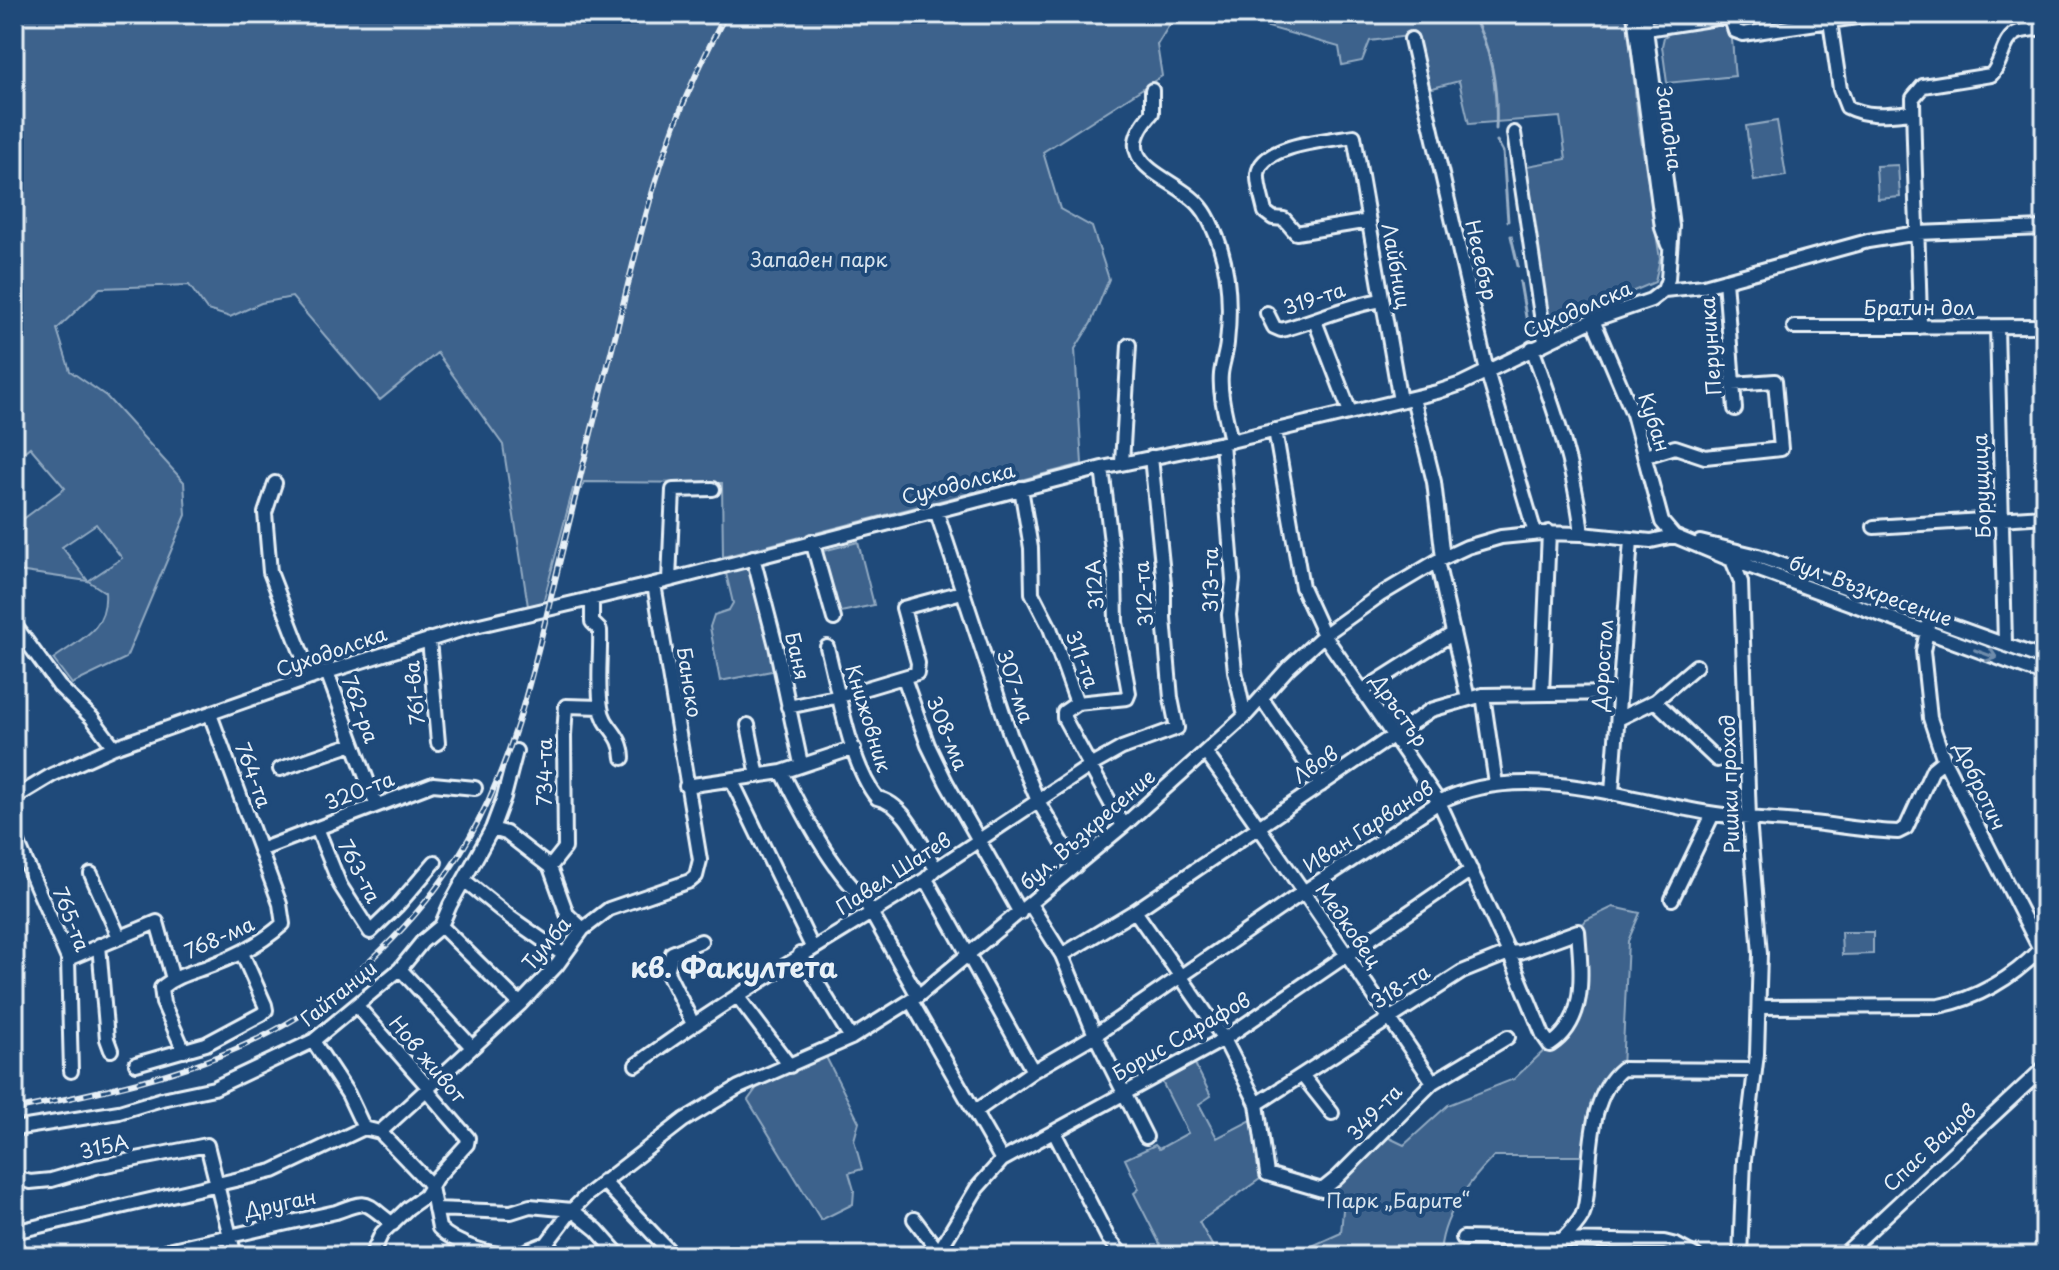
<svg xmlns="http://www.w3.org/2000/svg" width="2059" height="1270" font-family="'Playpen Sans',sans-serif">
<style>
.green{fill:#3c628c;stroke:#92aac2;stroke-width:2;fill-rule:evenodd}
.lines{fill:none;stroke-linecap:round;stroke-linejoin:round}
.stream{stroke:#9ab0c7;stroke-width:3}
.minor-casing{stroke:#e8f1f8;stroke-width:18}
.minor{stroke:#1f4a7a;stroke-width:12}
.rail-casing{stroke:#e8f1f8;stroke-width:6}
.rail{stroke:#1f4a7a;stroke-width:3;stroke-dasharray:9;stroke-linecap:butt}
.oneway{stroke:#6f8dac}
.labels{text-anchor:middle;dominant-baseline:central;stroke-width:8;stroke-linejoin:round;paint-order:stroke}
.street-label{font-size:20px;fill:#e8f1f8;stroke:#1f4a7a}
.park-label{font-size:20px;fill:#d7e3ed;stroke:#1f4a7a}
.district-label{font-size:28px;font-weight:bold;fill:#e8f1f8;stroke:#1f4a7a}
</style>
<rect width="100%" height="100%" fill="#1f4a7a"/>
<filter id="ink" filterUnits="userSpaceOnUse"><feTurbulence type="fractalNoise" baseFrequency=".0125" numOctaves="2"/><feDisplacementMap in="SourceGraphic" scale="16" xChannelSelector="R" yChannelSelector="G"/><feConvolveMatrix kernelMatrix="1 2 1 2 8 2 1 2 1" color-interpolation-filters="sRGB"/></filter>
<g filter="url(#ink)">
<path class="green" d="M14 14H1176L1157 45 1162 76 1043 152 1060 209 1092 227 1109 279 1091 323 1075 349 1082 464 723 557 722 483 584 482 582 489H573L543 603 528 606 503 445 437 353 380 400 292 297 261 303 230 317 207 310 189 285 100 288 57 329 70 371 106 396 184 482 186 515 126 658 72 684 53 659C80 639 108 630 105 592L88 581 17 571 14 591V526L65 488 30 447 14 460ZM96 524 122 558 88 581 62 547Z
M1222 14H1627L1638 119 1660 259 1655 282 1565 320H1548L1527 166 1566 159 1560 117 1469 124 1459 81 1429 89 1415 35 1370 41 1362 61 1342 65 1339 47Z
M1727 23C1735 39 1732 58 1735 76L1667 83 1662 46 1664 37 1673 31Z
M1777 121 1786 176 1754 181 1746 126Z
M1898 165 1900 197 1878 199 1876 166Z
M858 542 874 605 836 613 819 552Z
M753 557 782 669 720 681 710 627 714 615 729 610 733 603 724 565Z
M1613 907 1640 913 1628 941 1622 1069 1612 1077 1590 1156H1494C1468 1183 1441 1217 1440 1256H1290L1341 1233 1344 1198 1322 1190 1381 1134 1404 1145 1448 1105 1514 1079 1550 1045 1582 994 1578 931 1586 920Z
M1841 932H1873V954L1842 955Z
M823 1051 859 1122 854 1140 862 1169 849 1173 854 1190 853 1204 821 1220 748 1100 766 1075Z
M1191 1056 1211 1096 1199 1104 1217 1138 1259 1116 1267 1174 1199 1222 1218 1256H1166L1134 1193 1139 1189 1125 1159 1155 1145 1159 1149 1188 1133 1158 1074Z"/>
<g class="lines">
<path class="stream" d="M1471 14C1492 46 1498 91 1496 129
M1497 141 1503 152 1508 221
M1511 236 1518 266
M1520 282 1526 317"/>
<defs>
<path id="minor" d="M1634 14 1662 228 1668 245
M1644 14 1672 226 1668 279 1664 290
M1730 16 1735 31 1743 34 1877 14
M1830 21 1840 89 1847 107C1869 118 1890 114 1913 112
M1640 30 1742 14
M1411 39 1487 371 1535 533
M1152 90V113C1104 166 1175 175 1201 207 1206 213 1210 221 1213 228 1229 263 1231 306 1227 343 1226 354 1222 364 1221 374 1219 395 1227 420 1231 441
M1514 133 1545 342
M1369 221 1296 233 1284 219 1273 218 1265 212C1263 201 1257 185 1258 174 1261 144 1331 140 1354 136L1400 401
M1725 280 1735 409
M1267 313 1274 327 1281 330C1315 321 1348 305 1382 300
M1593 320 1633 414 1662 522 1674 536
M1315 321 1350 412
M1794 327 2045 326
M1920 327C1919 251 1914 175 1913 98L1923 86 1991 75C2003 63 2002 38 2019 32 2027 29 2037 29 2045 28
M1997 327 2005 643
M1532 348C1555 410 1575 468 1582 534
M1413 398 1434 482 1443 558
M1222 443 1233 580 1229 615 1235 671 1245 716
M1646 456 1675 447 1705 457 1781 449 1775 381 1733 384
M1122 463 1129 345
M275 483 265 513 270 572 311 678
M1021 488 1031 548 1032 593 1050 628 1077 703
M936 510 1010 734 1038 801 1076 866
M1874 527 2045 516
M812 541 834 619
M1700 542 1758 556 2045 659
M753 557 776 646 801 764
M1732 560 1741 582 1749 818 1760 954 1757 1054 1744 1160 1740 1256
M1437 561 1468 699
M669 580 673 490 713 489
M592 598V622L600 630C601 655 597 682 601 707 604 729 622 732 623 758
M14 624 59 686 92 718 114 747
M1928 626 1923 651 1930 718 1944 760 2045 959
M429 639 438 743
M827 647C838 689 850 765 877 798 906 803 922 847 936 869
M327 672 376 804
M904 678 928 745 946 782 1020 913
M1362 691 1452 634
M1542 694 1549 532
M1483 695 1496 784
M1262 699 1321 785
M1655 701 1696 666
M1077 703 1127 698 1129 693 1116 622 1115 575 1102 468
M1077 703 1064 712V718L1123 826
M788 707 840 696 917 673 918 663 903 608 962 592
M1618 719 1655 701 1717 760
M748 725 758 776
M1205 752C1284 859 1357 972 1433 1082
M280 769 353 744
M782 772C803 813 829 865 863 898L918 996
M732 781 812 947
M686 786 782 772 854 748
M1612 792 1631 540
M14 798 52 775 114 747 327 672 467 628 654 584 1102 468 1222 443 1437 392 1461 384 1593 320 1651 300 1664 290 1704 286 1868 241 1918 233 2045 228
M317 828 340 885 370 932 397 906 435 862
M492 829 506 833 550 867 567 914 583 929
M14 834 68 959 71 1071
M260 850 433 784 475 788
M550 867 565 848 564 735 566 706 601 707
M91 874 119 937
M926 879 1033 1071
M464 880 511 918 564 955
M1672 899 1713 814
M1030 904 1062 955 1095 1035 1146 1137
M1135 911 1224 1039 1257 1104 1267 1174 1322 1190 1337 1178 1433 1082 1508 1037
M441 926 520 1004
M99 945 107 1039 111 1050
M800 954 851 1038
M1062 955 1135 911 1431 710 1483 695 1619 693
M68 959 157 922 173 979
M400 969 472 1047
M738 997 790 1066
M911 1001 1002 1160
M357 1006 429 1088 430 1094 468 1138 467 1144 436 1178 425 1196 408 1208 382 1233 371 1256
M1760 1007 1939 1006C1976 999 2013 978 2039 950
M693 1024 667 972 672 953 701 941
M313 1041 348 1094 364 1128 380 1132 426 1180 431 1187 439 1228C456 1245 489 1254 512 1256
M184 1051 163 1003 161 988C176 975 194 972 212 965 239 955 262 943 283 924L280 904 210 714
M136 1064 206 1044 262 1014 266 1010 265 1005 242 953
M636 1065C729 997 829 940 926 879L936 869 1090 766 1122 748 1177 728 1171 698 1164 618V584L1151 457
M1302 1075 1332 1113
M1257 1104 1462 972 1509 953 1520 952 1578 931C1581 971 1588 1020 1550 1045L1543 1035 1509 953 1439 802 1324 635 1302 587 1275 430
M976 1111 1033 1071 1095 1035 1302 893 1439 802C1523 760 1622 799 1709 813 1744 819 1778 820 1813 823 1841 826 1870 831 1898 832L1906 828 1933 769 1944 760
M14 1129 119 1112 162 1099 214 1088 313 1041 400 969 422 942 441 926 450 905 492 829 504 797 516 751
M380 1132 520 1004 557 965 583 929 609 909 690 881 696 876 700 860 654 584
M1054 1132 1108 1238 1123 1256
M14 1177 30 1182 51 1180 96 1167 207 1145 235 1256
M603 1181 674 1256
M435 1209 511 1212 530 1206 572 1210 597 1230 620 1256
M914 1219 939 1252
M14 1232 273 1171 364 1128
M1463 1238 1562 1240C1569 1233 1577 1225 1582 1216 1587 1205 1587 1191 1588 1179 1591 1143 1592 1093 1622 1069L1755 1070
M1562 1240 1664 1242 1676 1245 1696 1256
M168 1250 336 1212C371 1199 363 1202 393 1224
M453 1256 463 1243
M513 1256 547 1243 572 1210 587 1195 684 1120 739 1087 851 1038 918 996 1123 826 1245 716 1289 667 1324 635 1380 595 1437 561 1467 547 1501 537 1541 533 1582 534 1651 541 1674 536 1732 560 2045 675
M936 1256 977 1188 1002 1160 1224 1039 1471 870
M1842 1256 2045 1067"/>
</defs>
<use href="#minor" class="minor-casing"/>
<use href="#minor" class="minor"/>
<defs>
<path id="rail" d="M14 1110C109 1090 213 1070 296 1018 365 974 427 911 468 840 517 756 536 657 559 564 578 486 597 407 617 329 634 260 650 191 675 124 690 86 707 50 726 14"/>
</defs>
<use href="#rail" class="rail-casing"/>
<use href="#rail" class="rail"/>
</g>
<defs><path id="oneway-shaft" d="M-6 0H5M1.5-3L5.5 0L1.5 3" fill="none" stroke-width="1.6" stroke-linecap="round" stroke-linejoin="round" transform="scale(2)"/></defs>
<use class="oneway" href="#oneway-shaft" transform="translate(1986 654) rotate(20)"/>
</g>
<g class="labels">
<g class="street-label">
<text transform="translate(1670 128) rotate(82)">Западна</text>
<text transform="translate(1482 260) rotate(77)">Несебър</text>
<text transform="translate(1397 266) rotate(80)">Лайбниц</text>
<text transform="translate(1314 298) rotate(-18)">319-та</text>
<text x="1919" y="307">Братин дол</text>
<text transform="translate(1577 309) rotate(-23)">Суходолска</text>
<text transform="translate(1710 346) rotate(-94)">Перуника</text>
<text transform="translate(1655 422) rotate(72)">Кубан</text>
<text transform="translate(958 483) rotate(-14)">Суходолска</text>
<text transform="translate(1981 486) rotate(-92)">Борущица</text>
<text transform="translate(1210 580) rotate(-90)">313-та</text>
<text transform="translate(1094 585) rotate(-94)">312А</text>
<text transform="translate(1871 590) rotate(20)">бул. Възкресение</text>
<text transform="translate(1143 594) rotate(-94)">312-та</text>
<text transform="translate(331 651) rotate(-19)">Суходолска</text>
<text transform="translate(798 656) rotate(77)">Баня</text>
<text transform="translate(1083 659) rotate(70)">311-та</text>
<text transform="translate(1602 665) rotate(-86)">Доростол</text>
<text transform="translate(690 682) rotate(81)">Банско</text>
<text transform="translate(1016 686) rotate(72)">307-ма</text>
<text transform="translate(414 693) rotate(-95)">761-ва</text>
<text transform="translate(361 709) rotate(70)">762-ра</text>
<text transform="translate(1400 710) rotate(55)">Дръстър</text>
<text transform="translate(869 718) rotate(73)">Книжовник</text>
<text transform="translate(948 733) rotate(68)">308-ма</text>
<text transform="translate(1315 764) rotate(-34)">Лвов</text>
<text transform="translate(544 772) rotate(-90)">734-та</text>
<text transform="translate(254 775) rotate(70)">764-та</text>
<text transform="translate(1729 784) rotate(-92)">Ришки проход</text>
<text transform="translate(1981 786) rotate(65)">Добротич</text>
<text transform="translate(359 790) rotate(-21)">320-та</text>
<text transform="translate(1368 826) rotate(-33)">Иван Гарванов</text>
<text transform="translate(1087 829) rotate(-41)">бул. Възкресение</text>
<text transform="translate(360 871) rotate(63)">763-та</text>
<text transform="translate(893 873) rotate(-33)">Павел Шатев</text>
<text transform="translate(72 919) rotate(69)">765-та</text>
<text transform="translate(1349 925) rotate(55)">Медковец</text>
<text transform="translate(219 937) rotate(-24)">768-ма</text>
<text transform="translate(546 943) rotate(-50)">Тумба</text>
<text transform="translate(1400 986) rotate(-32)">318-та</text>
<text transform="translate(338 993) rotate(-39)">Гайтанци</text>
<text transform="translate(1181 1036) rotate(-30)">Борис Сарафов</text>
<text transform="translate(428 1059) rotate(50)">Нов живот</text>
<text transform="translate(1374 1112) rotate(-46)">349-та</text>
<text transform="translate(104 1146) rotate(-13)">315А</text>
<text transform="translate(1929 1147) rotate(-43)">Спас Вацов</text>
<text transform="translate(280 1203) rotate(-12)">Друган</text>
</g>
<g class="park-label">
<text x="819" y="259">Западен парк</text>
<text x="1398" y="1200">Парк „Барите“</text>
</g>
<g class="district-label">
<text x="734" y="966">кв. Факултета</text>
</g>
</g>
<rect width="2059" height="1270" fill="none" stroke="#1f4a7a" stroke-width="48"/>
<rect x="24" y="24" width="2011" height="1222" fill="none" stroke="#e8f1f8" stroke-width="3" filter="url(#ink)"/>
</svg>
